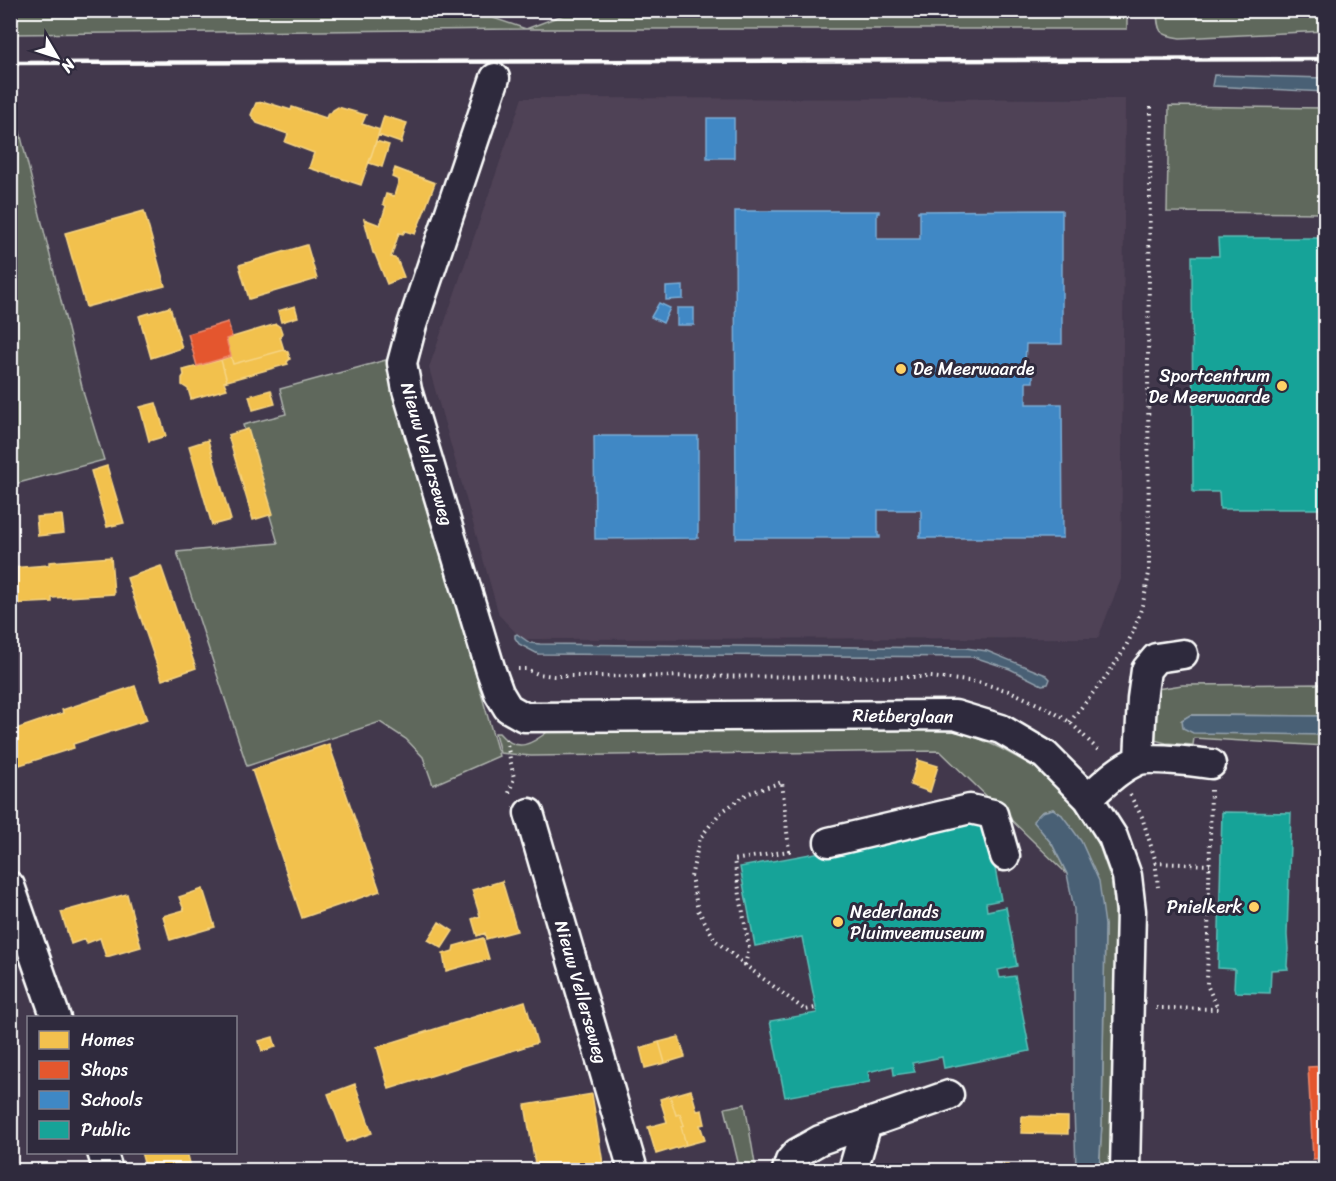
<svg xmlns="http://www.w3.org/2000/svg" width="1336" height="1181" font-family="Sriracha,sans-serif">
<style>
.built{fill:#504256}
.green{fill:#5e675b;stroke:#aeb3ad;stroke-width:1.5}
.water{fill:#4a6175;stroke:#92a0ac;stroke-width:1.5}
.homes{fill:#f2c14e;stroke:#f6d483;stroke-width:1.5}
.shops{fill:#e4572e;stroke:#ec896d;stroke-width:1.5}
.schools{fill:#3f88c5;stroke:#79acd6;stroke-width:1.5}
.public{fill:#17a398;stroke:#5dbfb7;stroke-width:1.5}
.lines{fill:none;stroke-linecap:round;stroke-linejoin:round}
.minor-casing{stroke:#fff;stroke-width:33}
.path{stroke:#fff;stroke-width:4;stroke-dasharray:1.5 4.5;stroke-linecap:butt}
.minor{stroke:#2f2a3d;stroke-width:28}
.rail{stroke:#fff;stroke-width:4.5}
.poi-dot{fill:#ffd166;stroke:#2f2a3d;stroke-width:2}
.labels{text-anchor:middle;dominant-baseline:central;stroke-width:6;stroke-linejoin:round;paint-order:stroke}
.poi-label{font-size:18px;fill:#fff;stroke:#2f2a3d;text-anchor:start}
.street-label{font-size:18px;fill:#fff;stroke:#2f2a3d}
</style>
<rect width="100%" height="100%" fill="#42384c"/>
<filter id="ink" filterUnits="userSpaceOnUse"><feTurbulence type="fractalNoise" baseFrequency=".0167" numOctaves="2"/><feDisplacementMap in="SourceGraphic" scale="12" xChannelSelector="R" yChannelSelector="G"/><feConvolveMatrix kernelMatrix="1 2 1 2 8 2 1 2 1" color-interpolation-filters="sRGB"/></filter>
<g filter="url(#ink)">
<path class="built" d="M522 98 1125 99 1121 579 1098 638 525 639 517 634 499 615 429 368Z"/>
<path class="green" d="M470 10 526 29 576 10H1127V29H526L11 34V11Z
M1157 11H1325V31L1180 38C1158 35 1158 31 1157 11Z
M1169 106 1325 108V213L1167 212Z
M11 108H14L84 395 104 460 11 485Z
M386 360 499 756 433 785 423 757 406 739 380 722 247 766 177 552 278 543 243 425 286 414 280 389Z
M1325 684V716L1191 715 1182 720 1325 735V746L1194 738 1193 745 1166 743 1154 740 1152 728 1157 689 1182 685Z
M929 728 967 733 1000 748 1036 768 1073 804 1097 840 1112 882 1116 923 1111 1170H1099L1102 1123 1105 925 1062 815 1053 809 1042 812 1034 821 1052 844 1067 874 940 751 531 756 500 753 495 733H499C517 754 532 744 550 730Z
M745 1104 756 1170H740L725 1108Z"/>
<path class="water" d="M1214 75 1325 78V92L1212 86Z
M517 634 530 643 540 644 966 648 987 651 1046 675 1050 679 1048 684 1042 685 1010 669 974 657 538 654 519 644 515 638V635Z
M1190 715 1325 716V735L1193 733 1183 728 1182 720Z
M1053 809 1062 815 1068 823 1081 841 1099 881 1105 925 1102 1123 1099 1170H1076L1074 1109V909L1067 874 1052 844 1033 821 1042 812Z"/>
<path class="homes" d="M265 102 291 110 292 107 326 118 328 113H331L333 110 338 107 366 115 362 124 380 130 361 185 309 168 314 153 285 142 288 134 257 123 251 115 256 103Z
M384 116 407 123 401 143 378 135Z
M376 141 389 145 382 167 369 163Z
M395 168 435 183 426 207 415 234 405 231 403 234 399 233 391 257 397 259 404 277 387 284 375 254 373 253 364 219 380 225 386 206 383 204 386 194 394 196 399 180 392 177Z
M144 211 165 286 86 307 65 233Z
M307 245 317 279 249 299 239 265Z
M295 306 298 317 281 322 278 311Z
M170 307 182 348 151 358 139 316Z
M276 324 280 327 282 333 280 337 284 350 233 364 226 339Z
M284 350 288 352 290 359 287 362 288 364 227 381 221 360 231 356 233 364Z
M221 360 227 381 224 382 227 389 191 399 188 389 182 385V378L184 375 183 370Z
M271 390 275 404 253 410 249 396Z
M156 403 166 436 149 441 140 407Z
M248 429 273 514 253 520 228 435Z
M208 440 231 520 212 525 189 446Z
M107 466 124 523 107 527 91 471Z
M62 515 64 533 38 536 36 517Z
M111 557 114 594 52 598V602L10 604V568L49 565V562Z
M161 566 196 668 162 680 127 578Z
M135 686 147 720 73 744 74 748 10 768V731L63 713 62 710Z
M329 744 380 891 302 918 252 770Z
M918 760 938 766 930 792 910 785Z
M502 881 517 931 486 939 485 933 477 936 472 919 480 916 472 890Z
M203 889 215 927 170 940 163 916 184 910 179 897Z
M127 894 141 947 106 957 100 938 87 943 85 939 71 944 61 912Z
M439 922 453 931 442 948 428 940Z
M483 938 489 959 446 971 443 954 453 951 454 946Z
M525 1001 537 1043 389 1089 377 1047Z
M273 1037 276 1047 262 1051 259 1041Z
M679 1037 685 1057 665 1063 659 1042Z
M659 1042 665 1063 645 1068 640 1048Z
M355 1084 372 1133 346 1142 328 1094Z
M691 1090 697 1111 702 1110 705 1124 700 1125 705 1140 686 1145 681 1126 684 1125 680 1114 676 1115 670 1096Z
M592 1094 604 1170H536L525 1105Z
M670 1096 676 1115 680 1114 684 1125 681 1126 686 1145 656 1154 648 1127 667 1122 660 1099Z
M1022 1116 1068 1117V1134L1021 1133Z
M141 1152H187L191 1167 179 1170H146Z
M952 1165H1008V1170H952Z"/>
<path class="shops" d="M228 322 232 337 226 339 231 356 197 366 188 334Z
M1326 1066V1158L1313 1159 1308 1067Z"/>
<path class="schools" d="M707 118H734V158H707Z
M1062 210V344H1026L1025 366H1033V382H1026V404H1062L1063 538H919L920 536H921V510H878V536H880V538H736L735 211H879V213H877V239H920V212H918V211Z
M683 286V299L666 300V287Z
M659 303 670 308 663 323 651 317Z
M677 308H694V325H677Z
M594 436H698V538L595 539Z"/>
<path class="public" d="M1218 238H1326V509H1220L1219 492H1193L1192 256H1219Z
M1222 812 1291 813 1287 935 1288 949 1287 966 1288 969 1271 970 1270 993 1235 992 1234 988 1235 969 1218 968Z
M986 821 1001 900 986 903 987 911 1006 907 1017 966 998 970 1000 978 1015 976 1030 1051 944 1068 942 1057 912 1063 915 1072 894 1075 893 1066 868 1072 870 1082 785 1097 770 1021 817 1013 802 937 755 946 740 867 826 851 827 855 901 841 900 836Z"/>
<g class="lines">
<defs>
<path id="minor" d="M495 78 412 325 402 363 407 390 491 671 499 693 508 708 524 717 955 715 1001 729 1045 755 1088 798 1113 837 1127 876 1131 911 1125 1170
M1139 760 1142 699 1146 670 1156 658 1183 654
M1088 798C1103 785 1118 769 1137 761 1148 756 1196 762 1211 764
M529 813 633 1170
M829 842 970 809 993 814 1005 856
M10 886 56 1018
M102 1152 108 1170
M787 1170 790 1161 797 1153 820 1140 949 1095
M853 1170 867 1123"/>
</defs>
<use href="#minor" class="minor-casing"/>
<path class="path" d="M518 669H526L538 674 554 676 930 677 978 682 1012 692 1048 709 1070 722 1100 752
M1070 722C1088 698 1113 671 1127 644 1139 622 1145 597 1149 573L1148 359 1151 107
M506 739 514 778 509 793
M1130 795 1142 817 1155 859 1158 887
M1155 863 1210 865
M745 965 749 948 734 860 789 851 782 782 747 794 720 813 700 838 691 877 698 910 716 941 745 965 805 1010 816 1008
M1156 1008 1218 1009 1207 985 1211 789"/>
<use href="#minor" class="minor"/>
<path class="rail" d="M10 63 1326 59"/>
</g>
</g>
<g class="poi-dot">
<circle cx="901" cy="369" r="6"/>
<circle cx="1282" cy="386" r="6"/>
<circle cx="1254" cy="907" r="6"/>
<circle cx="838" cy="922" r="6"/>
</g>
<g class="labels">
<g class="poi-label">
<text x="913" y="369">De Meerwaarde</text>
<text x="1270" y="376" text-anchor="end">Sportcentrum<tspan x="1270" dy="21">De Meerwaarde</tspan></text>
<text x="1242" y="907" text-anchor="end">Pnielkerk</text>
<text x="850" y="912">Nederlands<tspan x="850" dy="21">Pluimveemuseum</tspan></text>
</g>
<g class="street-label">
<text transform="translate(427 454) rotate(74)">Nieuw Vellerseweg</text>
<text transform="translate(903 716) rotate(1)">Rietberglaan</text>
<text transform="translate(581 992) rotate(74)">Nieuw Vellerseweg</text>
</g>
</g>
<rect width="1336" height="1181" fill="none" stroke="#2f2a3d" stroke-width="36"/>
<rect x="18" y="18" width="1300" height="1145" fill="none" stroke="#fff" stroke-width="2" filter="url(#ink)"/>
<rect x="27" y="1016" width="210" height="138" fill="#2f2a3d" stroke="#827f8b" stroke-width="1.5"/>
<rect x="39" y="1031" width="30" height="18" fill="#f2c14e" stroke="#827f8b" stroke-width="1.5"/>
<text x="81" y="1046" font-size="18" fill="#ffffff">Homes</text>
<rect x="39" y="1061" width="30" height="18" fill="#e4572e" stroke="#827f8b" stroke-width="1.5"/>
<text x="81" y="1076" font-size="18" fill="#ffffff">Shops</text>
<rect x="39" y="1091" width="30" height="18" fill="#3f88c5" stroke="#827f8b" stroke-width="1.5"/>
<text x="81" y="1106" font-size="18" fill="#ffffff">Schools</text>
<rect x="39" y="1121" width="30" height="18" fill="#17a398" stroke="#827f8b" stroke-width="1.5"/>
<text x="81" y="1136" font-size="18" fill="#ffffff">Public</text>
<g transform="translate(57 57) rotate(129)" stroke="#2f2a3d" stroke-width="4.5" paint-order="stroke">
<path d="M0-4.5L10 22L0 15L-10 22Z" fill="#ffffff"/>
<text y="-9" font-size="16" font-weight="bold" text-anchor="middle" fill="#ffffff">N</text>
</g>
</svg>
